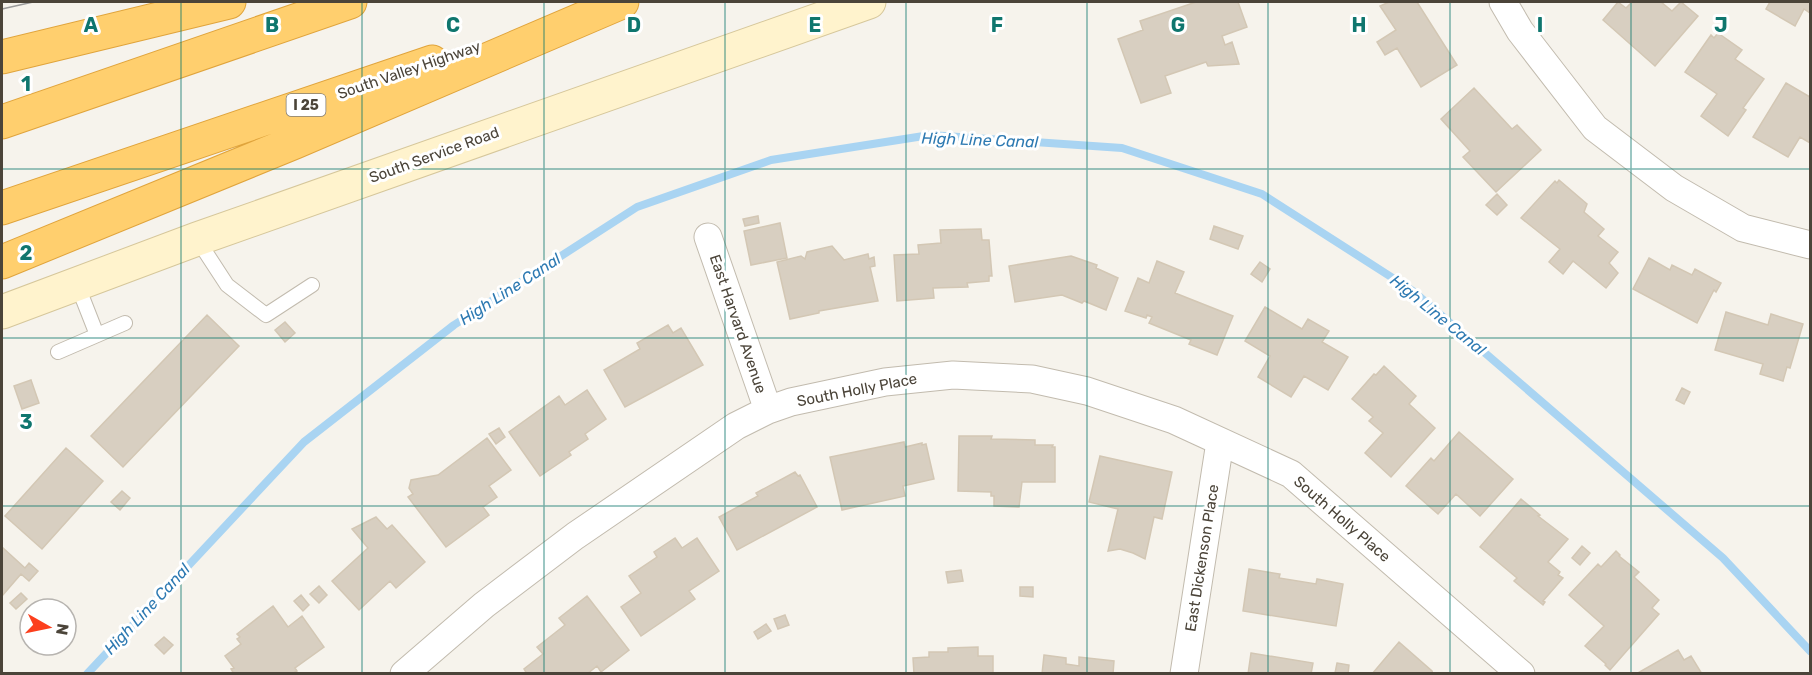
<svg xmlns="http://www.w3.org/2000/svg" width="1812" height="675" font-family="Rubik,sans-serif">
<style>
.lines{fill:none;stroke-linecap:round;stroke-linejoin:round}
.stream{stroke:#a9d4f2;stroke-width:8}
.building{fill:#d8cfc1;stroke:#d3c7b4;stroke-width:1.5}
.lane-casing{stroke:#c2bbae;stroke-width:16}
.street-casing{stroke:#c2bbae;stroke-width:29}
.secondary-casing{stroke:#d6c79b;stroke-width:35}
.highway-casing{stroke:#e0a43c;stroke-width:35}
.lane{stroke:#fff;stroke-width:14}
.street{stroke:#fff;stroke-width:27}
.secondary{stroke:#fff3cd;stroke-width:33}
.highway{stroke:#ffcf6e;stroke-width:33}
.tram{stroke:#9a9a9a;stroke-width:1.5}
.grid{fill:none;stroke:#0f766e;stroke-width:1.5;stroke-opacity:0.55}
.labels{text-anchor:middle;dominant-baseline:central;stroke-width:6;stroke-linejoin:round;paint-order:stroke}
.shield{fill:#fff;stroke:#817c74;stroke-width:1.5}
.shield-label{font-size:14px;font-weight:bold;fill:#4b4439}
.street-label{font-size:15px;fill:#4b4439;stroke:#fff}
.water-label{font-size:16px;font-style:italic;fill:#2e7ab2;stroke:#fff}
.grid-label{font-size:20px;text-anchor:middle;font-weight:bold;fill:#0f766e;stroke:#fff;stroke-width:6;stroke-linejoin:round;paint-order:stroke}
</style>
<rect width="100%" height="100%" fill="#f6f3ec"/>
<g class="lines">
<path class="stream" d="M87 674 304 442 454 325 637 207 771 160 930 135 1122 148 1262 194 1413 291 1723 558 1810 651"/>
</g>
<path class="building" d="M1196 2H1238L1247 27 1222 36 1225 45 1232 42 1239 64 1208 66 1206 62 1165 76 1171 93 1141 103 1118 39 1143 30 1140 21Z
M1389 2H1417L1457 65 1421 87 1397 48 1385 55 1377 42 1396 30 1380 6Z
M1618 2 1626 8 1632 2H1661L1672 11 1681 2 1698 16 1655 66 1603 20Z
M1770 2H1810V13L1804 9 1795 26 1766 9Z
M1718 33 1742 50 1735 59 1764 79 1743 108 1746 110 1728 136 1701 116 1717 94 1685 72 1711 35 1714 38Z
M1786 83 1810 97V143L1800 137 1788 157 1753 137Z
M1474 88 1512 129 1517 125 1541 150 1496 192 1463 157 1470 151 1441 119Z
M1559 180 1587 204 1584 212 1604 229 1598 236 1618 252 1609 263 1618 273 1606 288 1573 261 1563 274 1549 262 1560 249 1521 218 1555 181 1557 183Z
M1497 194 1507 205 1497 215 1486 205Z
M758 216 759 223 745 226 743 219Z
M780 223 787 258 751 265 744 231Z
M1214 226 1243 236 1238 249 1210 239Z
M981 229 982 240H989L992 276H989V281L967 283 968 287 933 288 934 298 897 301 894 255 919 254 918 245 941 243 940 230Z
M832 246 844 260 868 254 869 259 874 257 875 266 870 267 878 301 819 311V313L790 319 777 262 801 256 805 259 807 252Z
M1071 256 1097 265 1096 268 1118 278 1106 310 1084 301 1082 303 1062 295 1015 302 1009 266Z
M1649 258 1670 270 1672 265 1692 275 1695 269 1721 283 1716 292 1714 290 1697 323 1633 289Z
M1157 261 1184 272 1175 293 1233 316 1217 355 1189 344 1191 340 1149 323 1152 317 1147 315 1146 318 1125 311 1138 278 1149 283Z
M1260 262 1270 269 1262 282 1251 274Z
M1265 307 1302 329 1308 319 1329 331 1322 342 1348 357 1328 390 1304 376 1291 397 1258 377 1270 356 1245 341Z
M1726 312 1768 325 1771 314 1803 324 1790 368 1787 367 1783 381 1760 374 1763 364 1715 350Z
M207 315 239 346 123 467 91 436Z
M285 322 295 333 285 342 275 330Z
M668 325 673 333 681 328 703 365 625 407 604 370 640 349 637 343Z
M1384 366 1416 396 1409 404 1435 428 1391 477 1365 453 1383 433 1369 421 1373 417 1352 399 1374 374 1376 375Z
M31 380 39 403 22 409 14 386Z
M1682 388 1690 392 1684 404 1676 400Z
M587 390 606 419 585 434 588 439 569 452 571 455 540 476 509 432 559 396 565 405Z
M499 428 505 437 496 444 489 434Z
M1459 432 1513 479 1480 516 1456 494 1438 514 1406 486 1431 458 1434 461Z
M959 436H992L991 439 1035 440V445H1053L1052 447H1055V482H1022L1019 507 994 506V496H991V492L958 491Z
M487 438 511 470 489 486 497 497 483 507 489 515 446 547 408 497 413 494 409 488 411 480 438 475Z
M904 442 905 447 922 443V445L926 444 934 479 903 486 905 496 842 510 830 457Z
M66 448 103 481 42 549 5 516Z
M1100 456 1172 472 1162 519 1154 517 1145 559 1133 553 1120 549 1108 551 1118 509 1089 502Z
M795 472 798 476 800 475 817 507 737 550 719 517 758 496 756 493Z
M122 491 130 498 120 510 111 502Z
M1521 499 1540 515 1538 516 1568 539 1548 562 1560 572 1558 575 1563 578 1543 601 1545 602 1543 605 1514 581 1517 578 1480 547Z
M376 517 387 529 392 525 425 562 396 588 390 581 359 610 332 581 368 548 352 529Z
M675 538 682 548 697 538 719 571 689 591 695 599 641 636 621 607 641 593 629 576 657 557 654 552Z
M1582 546 1590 553 1580 565 1572 558Z
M2 547 25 568 29 563 38 571 29 581 21 574 2 596Z
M1616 551 1620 555 1619 556 1639 572 1634 577 1659 600 1652 608 1659 614 1610 670 1605 665 1606 664 1585 646 1604 626 1569 595 1598 564 1601 567Z
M1249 569 1280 574 1279 578 1316 584 1317 579 1343 584 1336 626 1243 611Z
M961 570 963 581 948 583 946 572Z
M319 586 327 595 319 603 310 594Z
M1020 587H1033V597L1020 596Z
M21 593 27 599 16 609 10 603Z
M301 595 309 605 303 611 294 601Z
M587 596 629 650 601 672 597 666 587 674H527L524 669 543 654 537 647 565 625 559 618Z
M273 606 288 627 302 616 324 647 295 668 297 671 292 674H234L231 669 234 668 225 656 241 644 237 639 240 637 237 634Z
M785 615 789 625 778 629 774 619Z
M766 624 771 631 758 639 754 632Z
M164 637 173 645 164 654 155 645Z
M1399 642 1432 671 1433 674H1372Z
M978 647V656H993V674H914L913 658 929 657V652H948V648Z
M1678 650 1684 660 1691 656 1702 674H1636Z
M1251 653 1313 663 1311 674H1248Z
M1044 655 1066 658V664L1079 666V657L1114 661 1113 674H1042Z
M1337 663 1349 665 1348 674 1335 673Z"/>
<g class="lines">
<defs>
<path id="lane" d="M197 239 227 285 266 315 312 285
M77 284 97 335
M58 352 125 323"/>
<path id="street" d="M1503 2 1520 31 1595 128 1674 188 1743 228 1810 245
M708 237 768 410
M404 674 484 605 575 536 736 426 768 410 791 402 885 382 953 375 1032 379 1087 391 1174 420 1291 474 1521 674
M1184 674 1220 442"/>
<path id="secondary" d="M2 312 197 239 869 2"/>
<path id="highway" d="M2 57 229 2
M2 122 350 2
M2 208 432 62
M2 262 295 142 622 2"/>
</defs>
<use href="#lane" class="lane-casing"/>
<use href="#street" class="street-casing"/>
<use href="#secondary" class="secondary-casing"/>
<use href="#highway" class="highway-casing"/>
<use href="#lane" class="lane"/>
<use href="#street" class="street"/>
<use href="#secondary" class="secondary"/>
<use href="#highway" class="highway"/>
<path class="tram" d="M2 9 33 2"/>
</g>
<path class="grid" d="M181 2V674M362 2V674M544 2V674M725 2V674M906 2V674M1087 2V674M1268 2V674M1450 2V674M1631 2V674M2 169H1810M2 338H1810M2 506H1810"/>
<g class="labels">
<rect class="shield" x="286.5" y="94" width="39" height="22" rx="4.5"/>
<g class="shield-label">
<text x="306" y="105">I 25</text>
</g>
<g class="street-label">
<text transform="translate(409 70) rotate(-19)">South Valley Highway</text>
<text transform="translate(434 155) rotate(-20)">South Service Road</text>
<text transform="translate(738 324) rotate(71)">East Harvard Avenue</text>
<text transform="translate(857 390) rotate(-11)">South Holly Place</text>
<text transform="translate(1342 519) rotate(41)">South Holly Place</text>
<text transform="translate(1202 558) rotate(-81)">East Dickenson Place</text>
</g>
<g class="water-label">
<text transform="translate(980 140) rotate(2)">High Line Canal</text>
<text transform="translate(510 289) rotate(-33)">High Line Canal</text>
<text transform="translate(1438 315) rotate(39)">High Line Canal</text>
<text transform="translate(147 609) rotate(-47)">High Line Canal</text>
</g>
</g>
<g class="grid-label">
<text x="91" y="32">A</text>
<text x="272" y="32">B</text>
<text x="453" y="32">C</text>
<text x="634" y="32">D</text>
<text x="815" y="32">E</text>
<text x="997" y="32">F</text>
<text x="1178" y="32">G</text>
<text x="1359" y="32">H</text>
<text x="1540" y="32">I</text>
<text x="1721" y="32">J</text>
<text x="26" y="91">1</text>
<text x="26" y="260">2</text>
<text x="26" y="429">3</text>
</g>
<rect width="1812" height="675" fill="none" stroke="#4b4439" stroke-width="6"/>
<g transform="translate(48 627) rotate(99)"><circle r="28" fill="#ffffff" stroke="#b7b4b0" stroke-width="1.5"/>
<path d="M0-4.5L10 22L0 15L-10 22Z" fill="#fc3f1d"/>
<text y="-9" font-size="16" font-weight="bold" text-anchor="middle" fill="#4b4439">N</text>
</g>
</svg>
